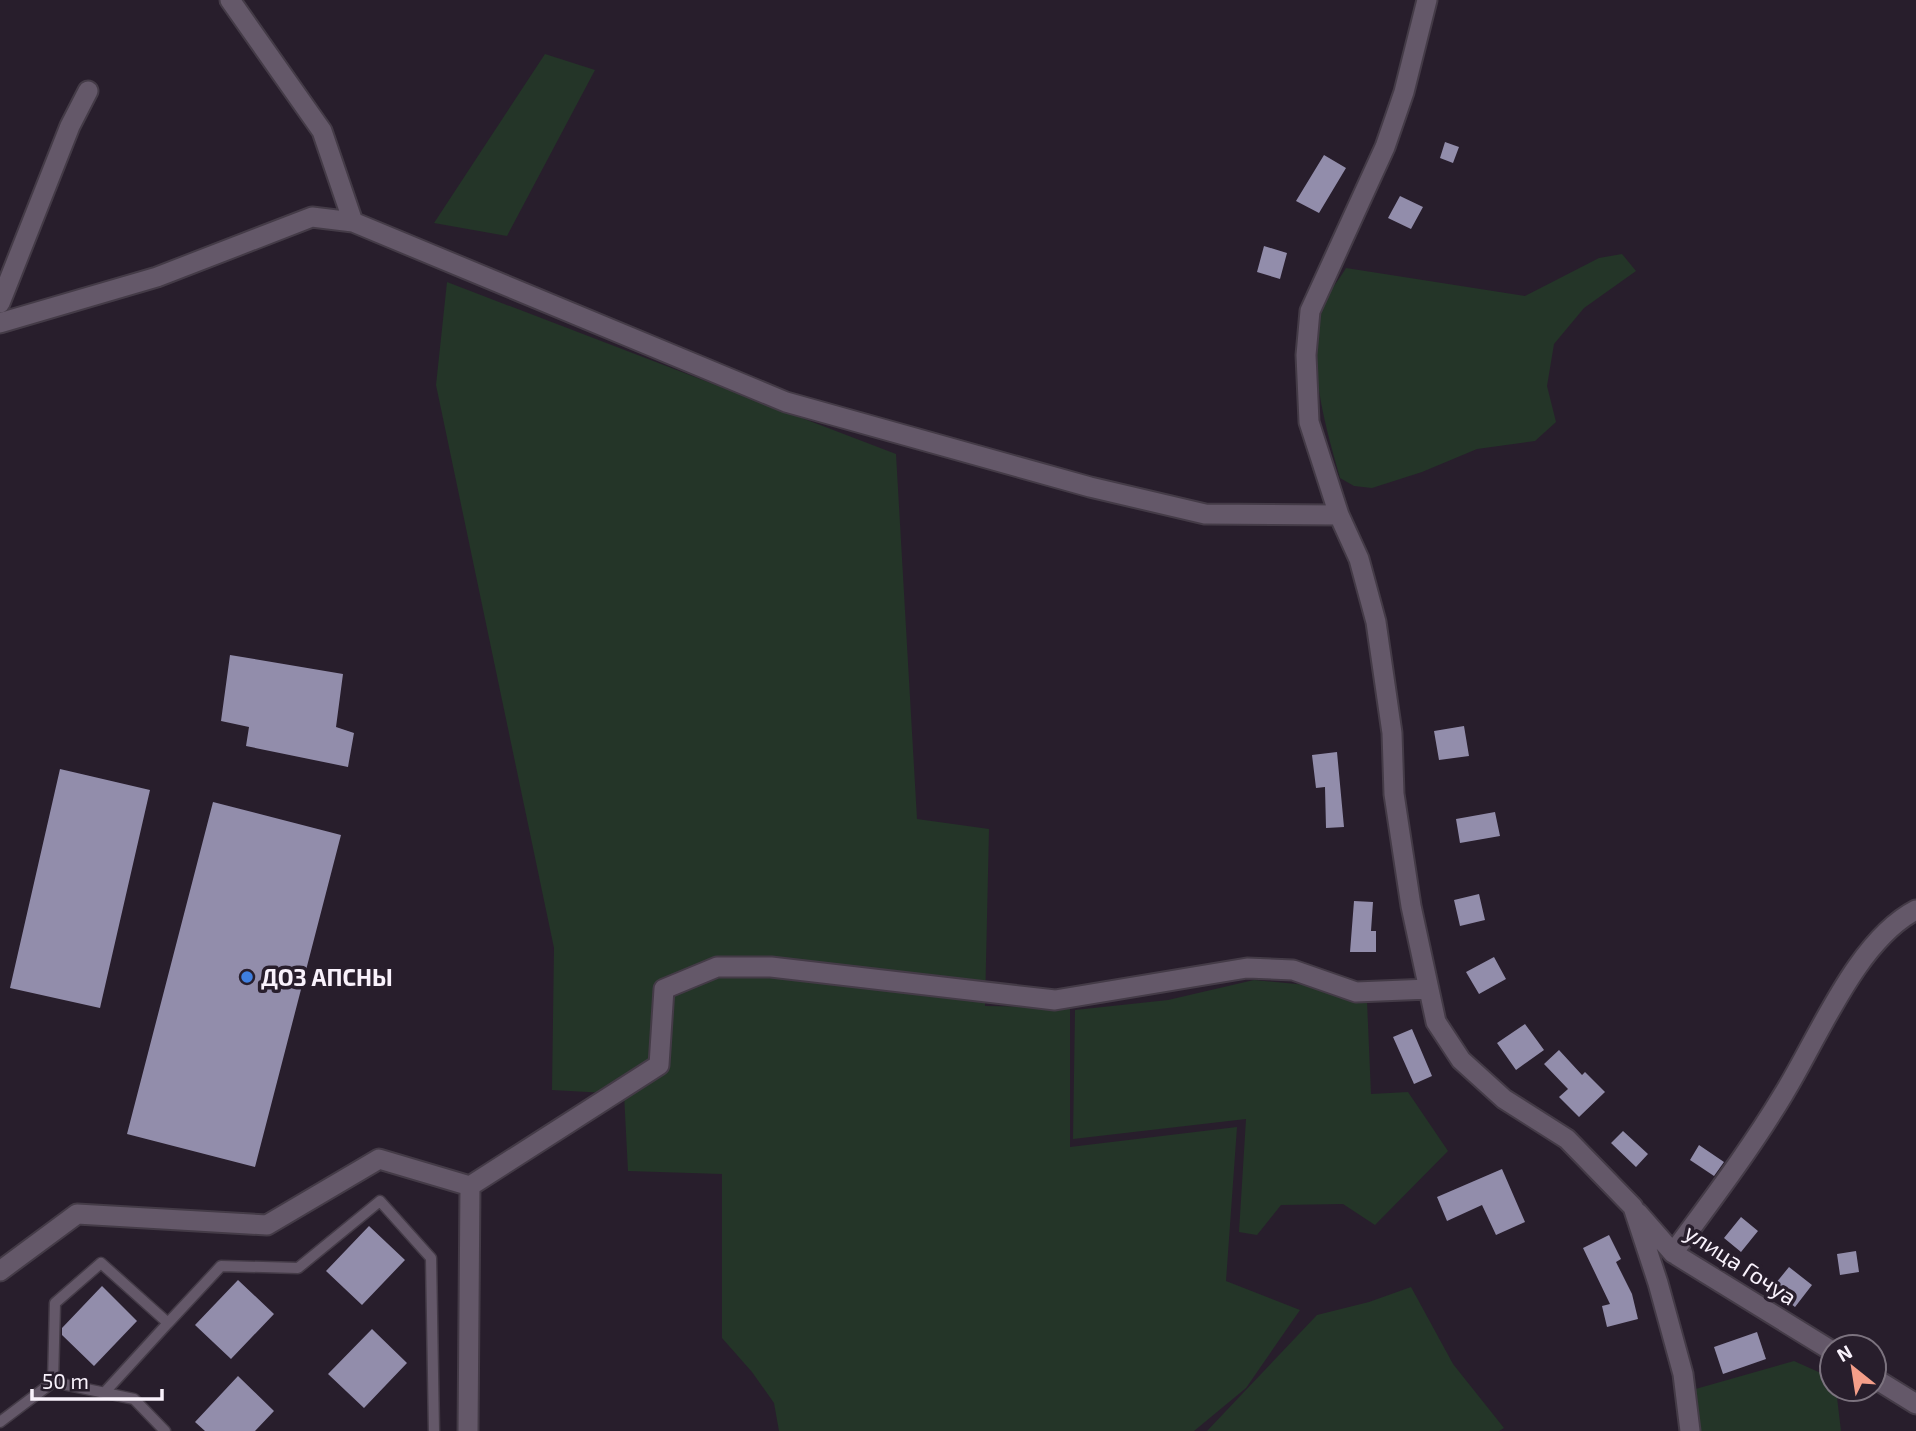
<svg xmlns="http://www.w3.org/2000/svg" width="1916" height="1431" font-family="'Exo 2',sans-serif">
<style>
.green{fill:#243528}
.building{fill:#928dab}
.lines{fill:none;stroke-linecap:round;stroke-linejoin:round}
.service-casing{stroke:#443b47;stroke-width:13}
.minor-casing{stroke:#443b47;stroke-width:23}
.service{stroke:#645869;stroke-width:10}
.minor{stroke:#645869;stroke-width:19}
.shop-dot{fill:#3f7fe0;stroke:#281e2c;stroke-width:2.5}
.labels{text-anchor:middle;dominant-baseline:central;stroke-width:7;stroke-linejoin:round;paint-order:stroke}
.poi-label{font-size:23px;font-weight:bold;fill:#f9f2fc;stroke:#281e2c;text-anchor:start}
.street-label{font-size:23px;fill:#f9f2fc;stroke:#281e2c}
</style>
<rect width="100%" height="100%" fill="#281e2c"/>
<path class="green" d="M545 54 595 70 507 236 434 223Z
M1622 254 1636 271 1584 308 1554 344 1547 386 1556 422 1535 441 1477 449 1422 472 1372 488 1354 486 1340 478C1326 428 1304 356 1324 305 1328 292 1339 280 1346 268L1525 296 1599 258Z
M447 282 896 454 917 819 989 829 985 1006 1070 1007V1147L1237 1127 1226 1281 1300 1310 1246 1388 1194 1431H779L774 1403 752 1372 722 1338V1174L628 1171 624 1094 552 1090 554 948 436 385Z
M1254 980 1318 986 1367 1001 1371 1094 1408 1092 1448 1151 1375 1225 1343 1204 1281 1205 1257 1235 1239 1232 1246 1119 1073 1139 1075 1010 1168 1000Z
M1411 1287 1453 1364 1504 1428 1499 1431H1207L1317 1315 1369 1302Z
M1794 1361 1832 1378V1389H1836L1841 1431H1698L1692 1390Z"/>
<path class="building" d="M1445 142 1459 147 1453 163 1440 158Z
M1324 155 1346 168 1319 213 1296 201Z
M1400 196 1423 207 1411 229 1388 218Z
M1264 246 1287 253 1280 279 1257 272Z
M230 655 343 674 336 727 354 733 348 767 246 746 249 727 221 721Z
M1464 726 1469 756 1439 760 1434 731Z
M1337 752 1344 827 1326 828 1325 787 1316 788 1312 755Z
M60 769 150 790 100 1008 10 988Z
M213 802 341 835 255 1167 127 1134Z
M1495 812 1500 836 1460 843 1456 819Z
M1479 894 1485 920 1460 926 1454 900Z
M1354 901 1373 902 1371 931H1376V952H1350Z
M1494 957 1506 979 1479 994 1466 972Z
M1525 1024 1544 1050 1516 1070 1497 1043Z
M1412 1029 1432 1076 1414 1084 1393 1037Z
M1559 1050 1582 1075 1585 1072 1605 1092 1579 1117 1559 1097 1568 1089 1544 1064Z
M1623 1131 1648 1154 1636 1167 1611 1143Z
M1699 1145 1724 1162 1714 1176 1690 1160Z
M1502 1169 1525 1222 1496 1235 1482 1205 1447 1221 1437 1197Z
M1741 1217 1758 1231 1741 1252 1724 1238Z
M369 1226 405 1260 362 1305 326 1271Z
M1609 1235 1621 1259 1616 1262 1632 1294 1638 1319 1607 1327 1602 1306 1610 1304 1583 1248Z
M1856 1251 1859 1272 1840 1275 1837 1254Z
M1789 1267 1812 1285 1795 1307 1771 1289Z
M238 1280 274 1314 231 1359 195 1325Z
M102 1286 137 1321 94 1366 62 1335V1328Z
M372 1329 407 1363 364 1408 328 1374Z
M1757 1332 1766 1359 1723 1374 1714 1347Z
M238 1376 274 1411 255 1431H205L195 1422Z"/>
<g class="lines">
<defs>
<path id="service" d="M168 1323 221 1266 298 1268 380 1201 431 1258 434 1431
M53 1382 55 1303 101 1263 168 1323 104 1393
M0 1422 53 1382 134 1399 165 1431"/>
<path id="minor" d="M230 0 322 131 353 222
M1427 0 1404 92 1385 147 1310 311 1306 355 1309 422 1339 515 1359 559 1376 622 1392 733 1394 794 1411 906 1436 1022 1461 1060 1504 1099 1567 1139 1633 1207 1658 1283 1683 1374 1690 1431
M0 303 70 126 88 91
M0 323 157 277 312 217 353 222 786 402 1090 487 1205 514 1339 515
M1638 1213 1673 1253 1832 1351
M1673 1253C1711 1201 1750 1150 1783 1095 1818 1039 1856 941 1916 910
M0 1271 77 1214 267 1225 379 1159 470 1186
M1874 1378 1916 1404
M468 1431 470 1186 659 1065 664 989 717 967H771L1055 1000 1247 968 1293 970 1356 992 1429 989"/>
</defs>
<use href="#service" class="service-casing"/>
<use href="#minor" class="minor-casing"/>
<use href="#service" class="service"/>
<use href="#minor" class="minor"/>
</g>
<circle class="shop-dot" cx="247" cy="977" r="7"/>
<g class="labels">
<g class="poi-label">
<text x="261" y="977">ДОЗ АПСНЫ</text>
</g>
<g class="street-label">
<text transform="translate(1741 1264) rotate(33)">улица Гочуа</text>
</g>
</g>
<g transform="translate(1853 1368) rotate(330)"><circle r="33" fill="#281e2c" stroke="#7c737f" stroke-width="2"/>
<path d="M0-5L12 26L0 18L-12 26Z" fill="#f49e89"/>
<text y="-10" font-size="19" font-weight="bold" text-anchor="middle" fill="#f9f2fc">N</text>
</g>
<path d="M32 1389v10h130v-10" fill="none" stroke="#f9f2fc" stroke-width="3.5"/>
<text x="42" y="1389" font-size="21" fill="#f9f2fc" stroke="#281e2c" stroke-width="5" paint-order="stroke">50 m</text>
</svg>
